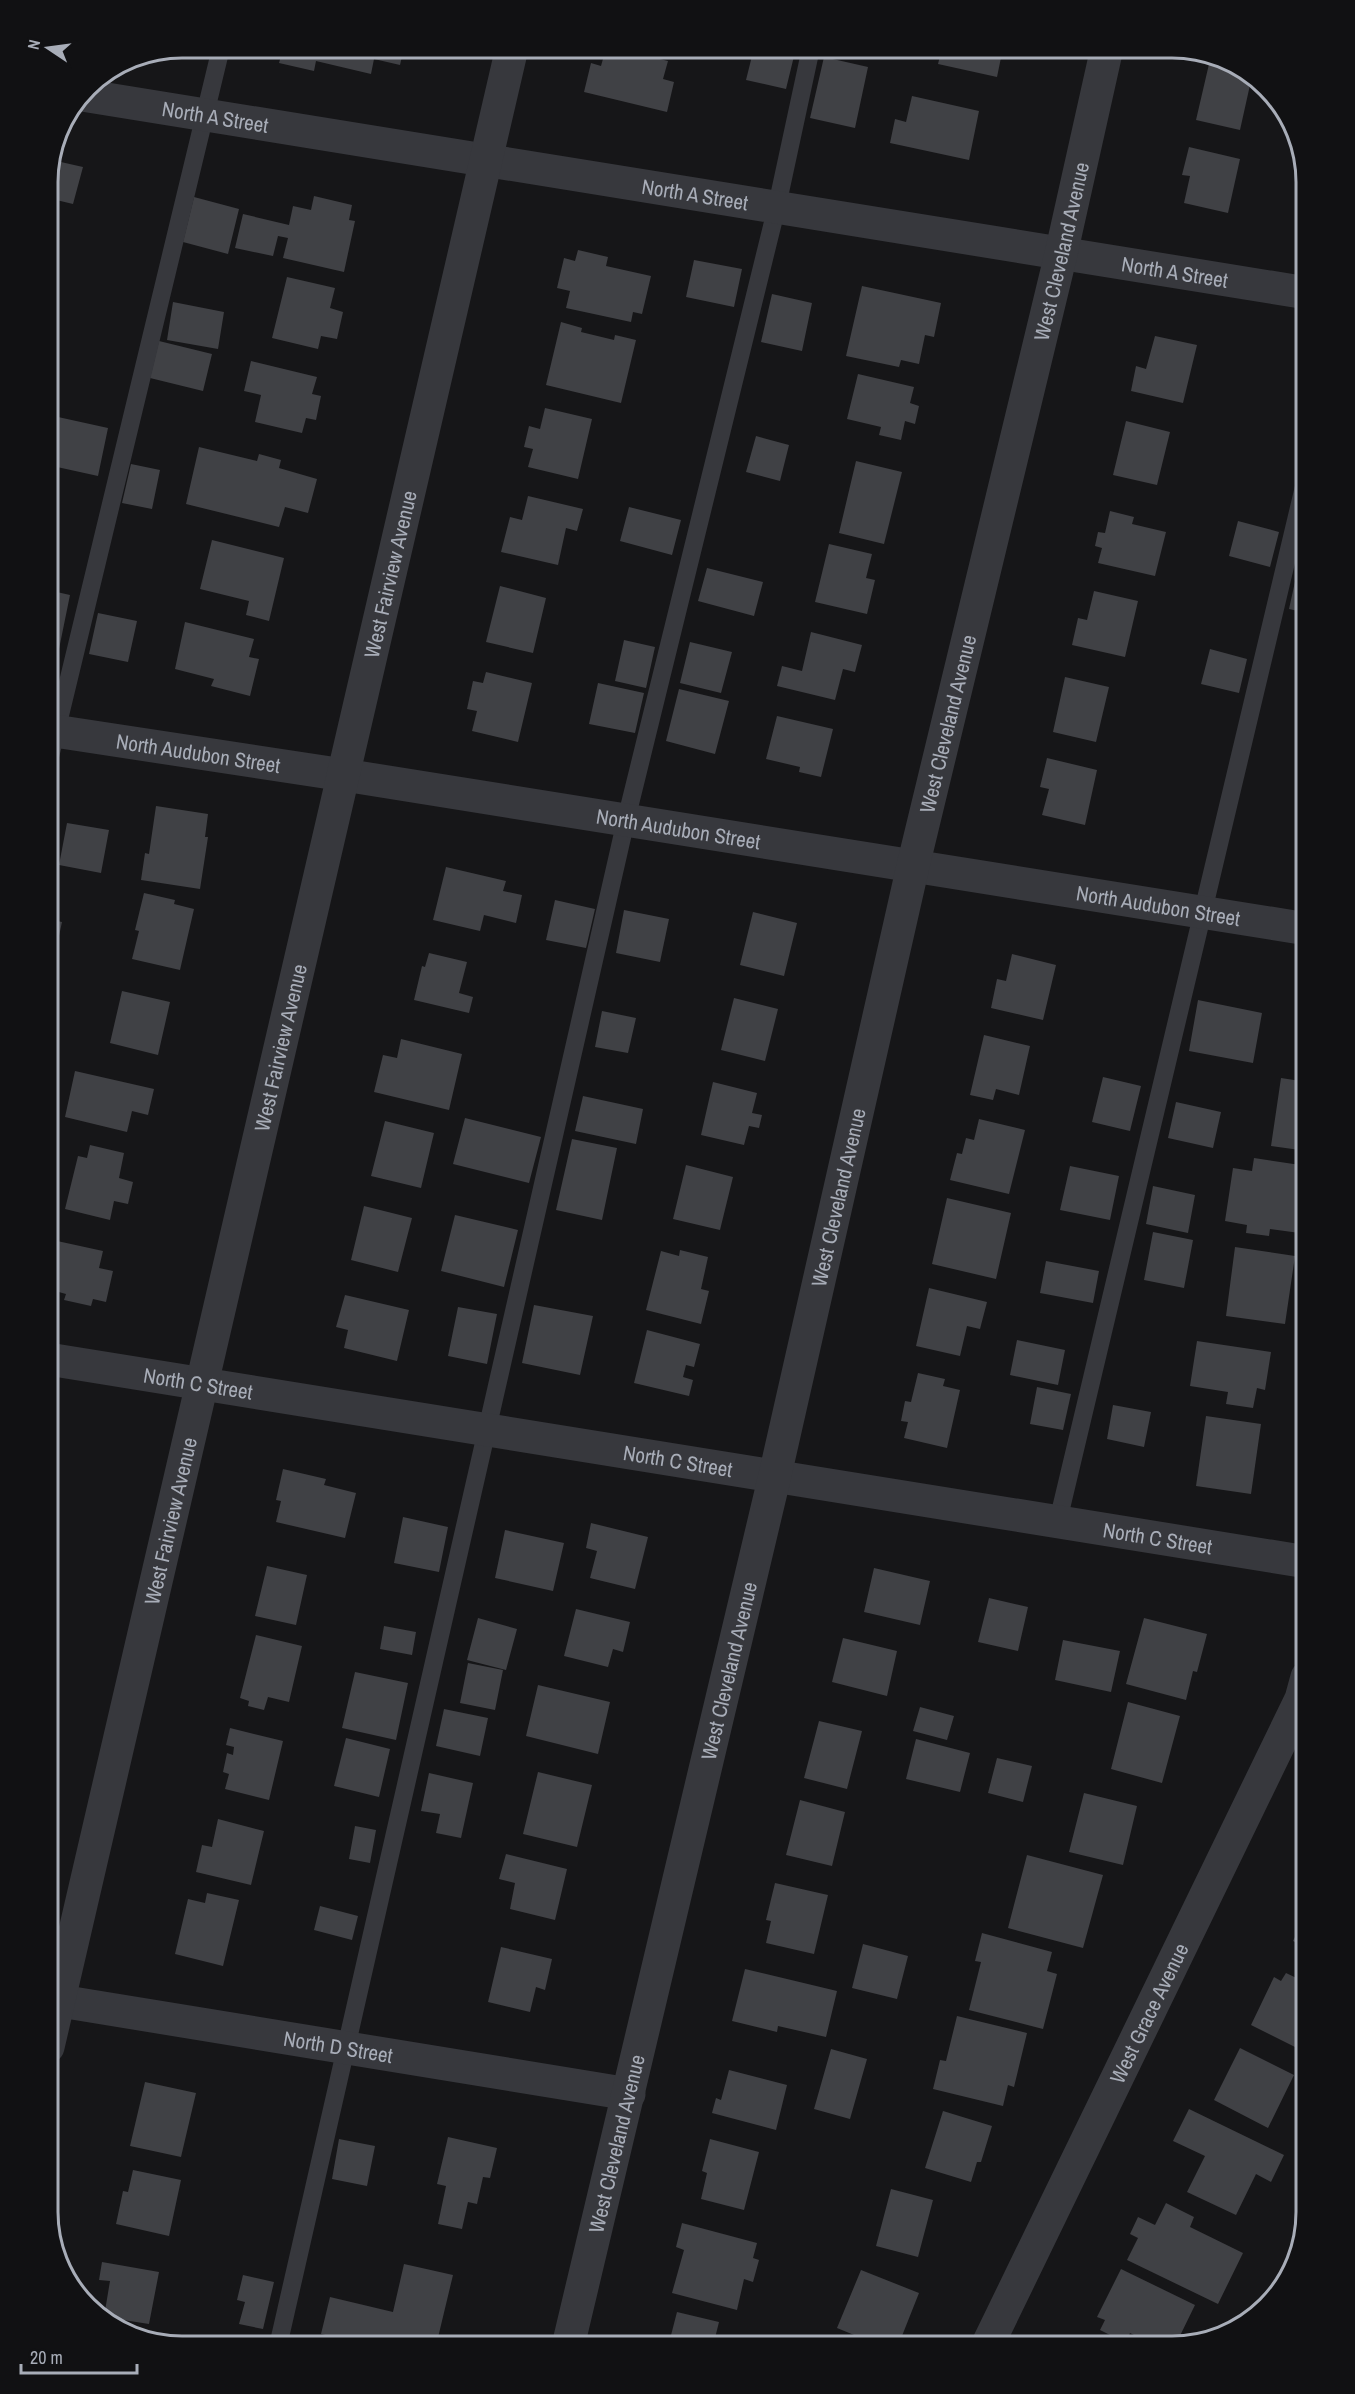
<svg xmlns="http://www.w3.org/2000/svg" width="1355" height="2394" font-family="'Archivo Narrow',sans-serif">
<style>
.building{fill:#404145}
.lines{fill:none;stroke-linecap:round;stroke-linejoin:round}
.service{stroke:#37383d;stroke-width:18}
.minor{stroke:#37383d;stroke-width:33}
.labels{text-anchor:middle;dominant-baseline:central;stroke-width:6;stroke-linejoin:round;paint-order:stroke}
.street-label{font-size:21px;fill:#a8adb8;stroke:#111113}
.rim{fill:none;stroke:#a8adb8;stroke-width:3}
</style>
<rect width="100%" height="100%" fill="#161618"/>
<path class="building" d="M283 48H404L400 65 374 59 371 74 316 61 314 71 279 63Z
M606 48H615L668 61 663 79 674 82 667 112 584 92 591 63 601 66Z
M754 48H778L795 52 786 89 746 80Z
M942 48H1003L997 77 938 64Z
M824 57 868 67 855 128 810 118Z
M1209 64 1252 76 1240 130 1196 120Z
M912 96 979 111 969 160 890 143 895 119 906 122Z
M1189 147 1240 159 1228 213 1184 203 1190 176 1182 175Z
M52 160 83 167 73 204 48 198V174Z
M1304 169 1307 182V206L1296 204Z
M314 196 352 205 349 220 355 221 344 272 283 258 288 238 278 236 273 256 235 248 243 214 289 225 293 206 311 210Z
M194 197 239 209 228 254 183 242Z
M578 250 608 257 606 266 651 276 642 314 633 312 631 322 566 308 570 291 557 288 564 258 575 261Z
M694 260 742 269 734 307 686 297Z
M287 277 335 288 330 308 343 312 337 339 321 336 318 349 272 338Z
M862 286 941 303 934 337 925 335 919 364 901 360 899 367 846 356Z
M772 294 812 303 802 351 761 342Z
M173 302 224 312 218 349 167 340Z
M561 322 582 328 581 332 614 340 615 335 636 340 621 403 546 385Z
M1155 336 1197 345 1183 403 1131 391 1136 366 1146 369Z
M159 341 212 354 203 391 150 378Z
M251 361 317 377 312 394 321 396 316 420 306 418 302 433 255 422 261 395 244 391Z
M858 374 914 387 910 403 919 406 915 424 905 421 901 440 879 435 881 427 847 419Z
M545 408 592 419 578 479 528 467 533 449 524 447 529 426 540 429Z
M58 417 108 428 98 476 48 465Z
M1126 421 1170 432 1157 485 1113 475Z
M756 436 789 445 780 481 746 472Z
M199 447 257 461 259 454 281 460 279 468 317 479 308 513 285 507 279 527 186 504Z
M856 461 902 472 884 544 839 533Z
M131 464 160 470 152 509 122 503Z
M528 496 583 509 577 531 566 528 558 565 501 552 510 517 522 520Z
M629 507 681 520 672 555 620 541Z
M1110 511 1134 517 1132 524 1166 532 1155 576 1098 563 1102 548 1095 546 1098 532 1105 533Z
M1238 521 1279 532 1270 567 1229 556Z
M212 540 284 558 269 621 246 615 249 601 200 589Z
M829 544 872 554 866 578 875 580 867 614 815 602Z
M707 568 763 582 754 616 698 601Z
M1298 568 1307 570V613L1289 609Z
M500 586 546 598 533 653 486 642Z
M48 590 70 595 59 649 48 647Z
M1094 591 1138 601 1125 657 1072 645 1078 618 1087 620Z
M98 613 137 621 128 662 89 654Z
M185 622 254 639 249 657 259 659 250 696 211 686 214 679 175 669Z
M811 632 862 645 855 672 843 669 835 700 777 686 782 666 802 671Z
M624 640 655 647 646 688 615 681Z
M690 642 732 652 721 693 680 683Z
M1210 649 1247 659 1239 693 1201 684Z
M486 672 532 683 518 742 472 731 477 711 467 709 473 681 483 683Z
M1065 677 1109 687 1096 742 1053 732Z
M598 683 644 693 635 733 589 724Z
M679 689 729 701 715 754 666 741Z
M777 716 833 729 821 777 799 772 800 767 766 759Z
M1047 758 1097 770 1085 825 1042 815 1049 789 1040 787Z
M156 806 208 814 205 837H208L200 889 141 880 145 853 149 854Z
M67 823 109 830 101 873 59 865Z
M446 867 506 881 503 891 522 895 516 923 484 915 480 931 433 920Z
M144 893 175 900 174 904 194 909 180 970 132 959 139 931 135 930Z
M555 900 595 909 586 948 546 940Z
M624 910 669 919 660 962 616 953Z
M753 912 797 923 784 976 740 965Z
M48 919 62 922 54 959 48 958Z
M429 953 467 962 459 993 473 997 469 1013 414 1000 422 966 425 967Z
M1012 954 1056 965 1043 1020 991 1008 997 979 1006 981Z
M122 991 170 1002 158 1055 110 1043Z
M734 998 778 1009 765 1061 721 1050Z
M1198 1000 1262 1013 1253 1063 1189 1051Z
M602 1011 636 1018 628 1053 595 1047Z
M984 1035 1030 1046 1019 1095 996 1089 993 1100 970 1095Z
M401 1039 462 1054 449 1110 374 1092 383 1055 397 1058Z
M75 1071 154 1089 148 1115 132 1111 127 1132 65 1117Z
M1103 1077 1141 1086 1130 1131 1092 1122Z
M1281 1078 1307 1082V1151L1271 1146Z
M713 1082 757 1093 752 1113 762 1115 759 1128 749 1126 744 1145 701 1135Z
M583 1096 643 1109 636 1144 575 1131Z
M1176 1102 1221 1112 1213 1148 1168 1138Z
M465 1118 541 1137 529 1183 453 1164Z
M979 1119 1025 1130 1009 1194 950 1180 957 1153 962 1154 966 1138 974 1140Z
M385 1121 434 1133 421 1188 371 1176Z
M572 1139 617 1148 602 1220 556 1210Z
M90 1145 124 1153 119 1178 133 1182 128 1204 114 1201 110 1220 65 1209 78 1156 87 1158Z
M1254 1158 1307 1166V1234L1270 1229 1269 1236 1246 1233 1247 1225 1225 1221 1233 1168 1252 1171Z
M686 1165 733 1177 720 1230 673 1219Z
M1070 1166 1119 1176 1110 1220 1060 1210Z
M1153 1186 1195 1195 1188 1233 1146 1224Z
M947 1198 1011 1213 996 1279 932 1264Z
M364 1206 412 1218 398 1272 351 1260Z
M455 1215 518 1230 504 1287 441 1271Z
M1153 1232 1193 1240 1184 1288 1144 1280Z
M48 1239 103 1251 99 1268 113 1271 106 1302 93 1299 91 1306 64 1300 66 1294 48 1289Z
M1235 1247 1295 1256 1285 1324 1226 1316Z
M680 1250 708 1257 701 1289 709 1291 701 1324 646 1310 661 1251 679 1256Z
M1046 1261 1099 1271 1093 1303 1040 1293Z
M929 1288 987 1302 980 1329 967 1326 960 1356 916 1346Z
M345 1295 409 1310 397 1361 344 1348 348 1330 336 1327Z
M534 1305 593 1316 580 1375 522 1363Z
M458 1307 497 1314 487 1364 448 1356Z
M647 1330 700 1344 694 1367 686 1365 683 1377 693 1380 689 1396 634 1383Z
M1017 1340 1065 1350 1058 1385 1010 1375Z
M1197 1341 1271 1352 1265 1390 1257 1388 1253 1408 1226 1404 1228 1392 1190 1386Z
M918 1373 945 1379 943 1386 960 1390 947 1448 904 1438 908 1422 901 1421 905 1401 911 1402Z
M1037 1387 1071 1394 1063 1430 1030 1424Z
M1113 1405 1151 1412 1144 1447 1107 1439Z
M1206 1416 1261 1424 1251 1494 1196 1486Z
M48 1436 58 1438 49 1477 48 1476Z
M283 1469 326 1479 324 1485 356 1493 345 1538 276 1522 281 1501 276 1500Z
M403 1517 448 1527 439 1572 394 1563Z
M591 1523 648 1537 635 1589 590 1578 597 1551 586 1548Z
M505 1530 564 1543 553 1591 495 1578Z
M267 1566 307 1575 296 1625 255 1616Z
M874 1568 930 1581 920 1625 864 1612Z
M989 1598 1028 1607 1018 1651 978 1642Z
M576 1609 630 1622 623 1652 613 1649 608 1667 564 1656Z
M478 1618 517 1629 506 1670 467 1660Z
M1144 1618 1207 1634 1197 1672 1193 1671 1186 1700 1126 1684Z
M384 1626 416 1632 412 1655 380 1649Z
M256 1635 302 1646 289 1702 268 1697 264 1710 248 1706 249 1701 240 1698Z
M843 1638 897 1651 887 1696 832 1682Z
M1063 1640 1120 1651 1111 1692 1055 1680Z
M468 1663 503 1670 495 1710 460 1703Z
M355 1672 408 1683 396 1740 342 1728Z
M538 1685 610 1702 598 1754 526 1736Z
M1128 1702 1180 1716 1162 1783 1111 1769Z
M920 1707 954 1716 947 1740 913 1731Z
M444 1709 488 1718 480 1756 436 1746Z
M819 1721 862 1731 847 1789 804 1778Z
M230 1728 283 1741 269 1800 225 1789 229 1774 223 1772 227 1753 233 1755 234 1747 226 1745Z
M346 1738 390 1749 379 1797 334 1786Z
M916 1739 970 1753 960 1792 906 1779Z
M997 1758 1032 1766 1023 1802 988 1793Z
M538 1772 592 1785 577 1847 523 1834Z
M429 1773 473 1783 461 1838 436 1833 440 1814 421 1811Z
M1084 1793 1137 1806 1123 1865 1069 1852Z
M800 1800 845 1812 832 1866 786 1855Z
M218 1819 264 1831 251 1885 196 1872 202 1845 212 1847Z
M355 1826 376 1830 370 1863 349 1859Z
M506 1854 567 1869 555 1920 510 1909 515 1883 499 1879Z
M1027 1855 1103 1875 1083 1948 1008 1928Z
M775 1883 828 1895 814 1954 766 1943 771 1921 766 1920Z
M207 1893 239 1900 223 1966 175 1954 188 1899 205 1903Z
M1307 1896V1948L1293 1941 1307 1913 1300 1910Z
M320 1906 358 1916 352 1940 314 1930Z
M982 1933 1052 1952 1047 1971 1057 1974 1043 2029 969 2010 981 1962 975 1961Z
M863 1944 908 1956 897 1999 852 1988Z
M501 1947 552 1959 545 1990 536 1987 530 2012 488 2002Z
M745 1969 837 1991 826 2037 778 2026 777 2032 732 2021Z
M1286 1973 1307 1983V2053L1251 2025 1274 1977 1281 1981Z
M957 2016 1027 2033 1014 2087 1008 2085 1003 2106 933 2089 940 2060 946 2061Z
M1240 2048 1294 2075 1268 2128 1214 2100Z
M831 2049 867 2059 850 2119 814 2109Z
M729 2070 787 2085 776 2130 712 2113 716 2098 721 2100Z
M145 2082 196 2093 181 2157 130 2146Z
M1189 2109 1284 2155 1271 2182 1256 2174 1236 2215 1187 2192 1205 2156 1173 2141Z
M943 2111 992 2126 981 2162H977L971 2182 925 2168Z
M448 2137 497 2148 490 2178 483 2177 477 2204 468 2202 462 2229 438 2224 446 2186 437 2184Z
M339 2139 375 2146 367 2186 332 2179Z
M710 2139 759 2152 744 2210 701 2199 707 2173 702 2171Z
M133 2170 181 2180 169 2236 116 2224 123 2191 128 2192Z
M891 2189 933 2200 918 2257 876 2246Z
M1166 2203 1194 2217 1190 2227 1243 2253 1218 2304 1127 2260 1138 2238 1130 2234 1138 2217 1155 2225Z
M682 2223 757 2243 753 2258 759 2260 753 2282 744 2279 737 2310 672 2293 684 2250 676 2247Z
M102 2262 159 2272 149 2324 104 2317 110 2281 99 2280Z
M404 2264 453 2275 436 2346H371L321 2334 330 2297 393 2312Z
M1121 2269 1195 2305 1175 2346H1156L1130 2333 1126 2343 1100 2330 1105 2320 1097 2317Z
M861 2270 919 2293 898 2346H881L837 2328Z
M243 2275 274 2282 263 2329 239 2324 245 2302 237 2300Z
M677 2312 719 2322 713 2346H653L655 2339 669 2343Z"/>
<g class="lines">
<path class="service" d="M48 765 221 48
M1058 1521 1307 474
M278 2346 626 820 777 206 811 48"/>
<g class="minor">
<path id="s1" d="M82 95 1307 293"/>
<path id="s2" d="M48 730 344 775 1307 929"/>
<path id="s3" d="M48 1359 1307 1562"/>
<path id="s4" d="M48 1999 629 2094"/>
<path id="s5" d="M48 2047 512 48"/>
<path id="s6" d="M568 2346 775 1475 913 866 1061 254 1107 48"/>
<path id="s7" d="M987 2346 1301 1699 1307 1677"/>
</g>
</g>
<g class="labels">
<g class="street-label">
<text stroke="none"><textPath href="#s1" startOffset="135">North A Street</textPath></text>
<text stroke="none"><textPath href="#s1" startOffset="621">North A Street</textPath></text>
<text stroke="none"><textPath href="#s6" startOffset="2152">West Cleveland Avenue</textPath></text>
<text stroke="none"><textPath href="#s1" startOffset="1107">North A Street</textPath></text>
<text stroke="none"><textPath href="#s5" startOffset="1512">West Fairview Avenue</textPath></text>
<text stroke="none"><textPath href="#s6" startOffset="1666">West Cleveland Avenue</textPath></text>
<text stroke="none"><textPath href="#s2" startOffset="152">North Audubon Street</textPath></text>
<text stroke="none"><textPath href="#s2" startOffset="638">North Audubon Street</textPath></text>
<text stroke="none"><textPath href="#s2" startOffset="1124">North Audubon Street</textPath></text>
<text stroke="none"><textPath href="#s5" startOffset="1026">West Fairview Avenue</textPath></text>
<text stroke="none"><textPath href="#s6" startOffset="1180">West Cleveland Avenue</textPath></text>
<text stroke="none"><textPath href="#s3" startOffset="152">North C Street</textPath></text>
<text stroke="none"><textPath href="#s3" startOffset="638">North C Street</textPath></text>
<text stroke="none"><textPath href="#s5" startOffset="540">West Fairview Avenue</textPath></text>
<text stroke="none"><textPath href="#s3" startOffset="1124">North C Street</textPath></text>
<text stroke="none"><textPath href="#s6" startOffset="694">West Cleveland Avenue</textPath></text>
<text stroke="none"><textPath href="#s7" startOffset="370">West Grace Avenue</textPath></text>
<text stroke="none"><textPath href="#s4" startOffset="294">North D Street</textPath></text>
<text stroke="none"><textPath href="#s6" startOffset="208">West Cleveland Avenue</textPath></text>
</g>
</g>
<path d="M0 0H1355V2394H0ZM182 58H1172A124 124 0 0 1 1296 182V2212A124 124 0 0 1 1172 2336H182A124 124 0 0 1 58 2212V182A124 124 0 0 1 182 58Z" fill="#111113" fill-rule="evenodd"/>
<path class="rim" d="M182 58H1172A124 124 0 0 1 1296 182V2212A124 124 0 0 1 1172 2336H182A124 124 0 0 1 58 2212V182A124 124 0 0 1 182 58Z"/>
<g transform="translate(48 48) rotate(283)" stroke="#111113" stroke-width="4.5" paint-order="stroke">
<path d="M0-4.5L10 22L0 15L-10 22Z" fill="#a8adb8"/>
<text y="-9" font-size="16" font-weight="bold" text-anchor="middle" fill="#a8adb8">N</text>
</g>
<path d="M21 2364v9h116v-9" fill="none" stroke="#a8adb8" stroke-width="3"/>
<text x="30" y="2364" font-size="18" fill="#a8adb8" stroke="#111113" stroke-width="4.5" paint-order="stroke">20 m</text>
</svg>
